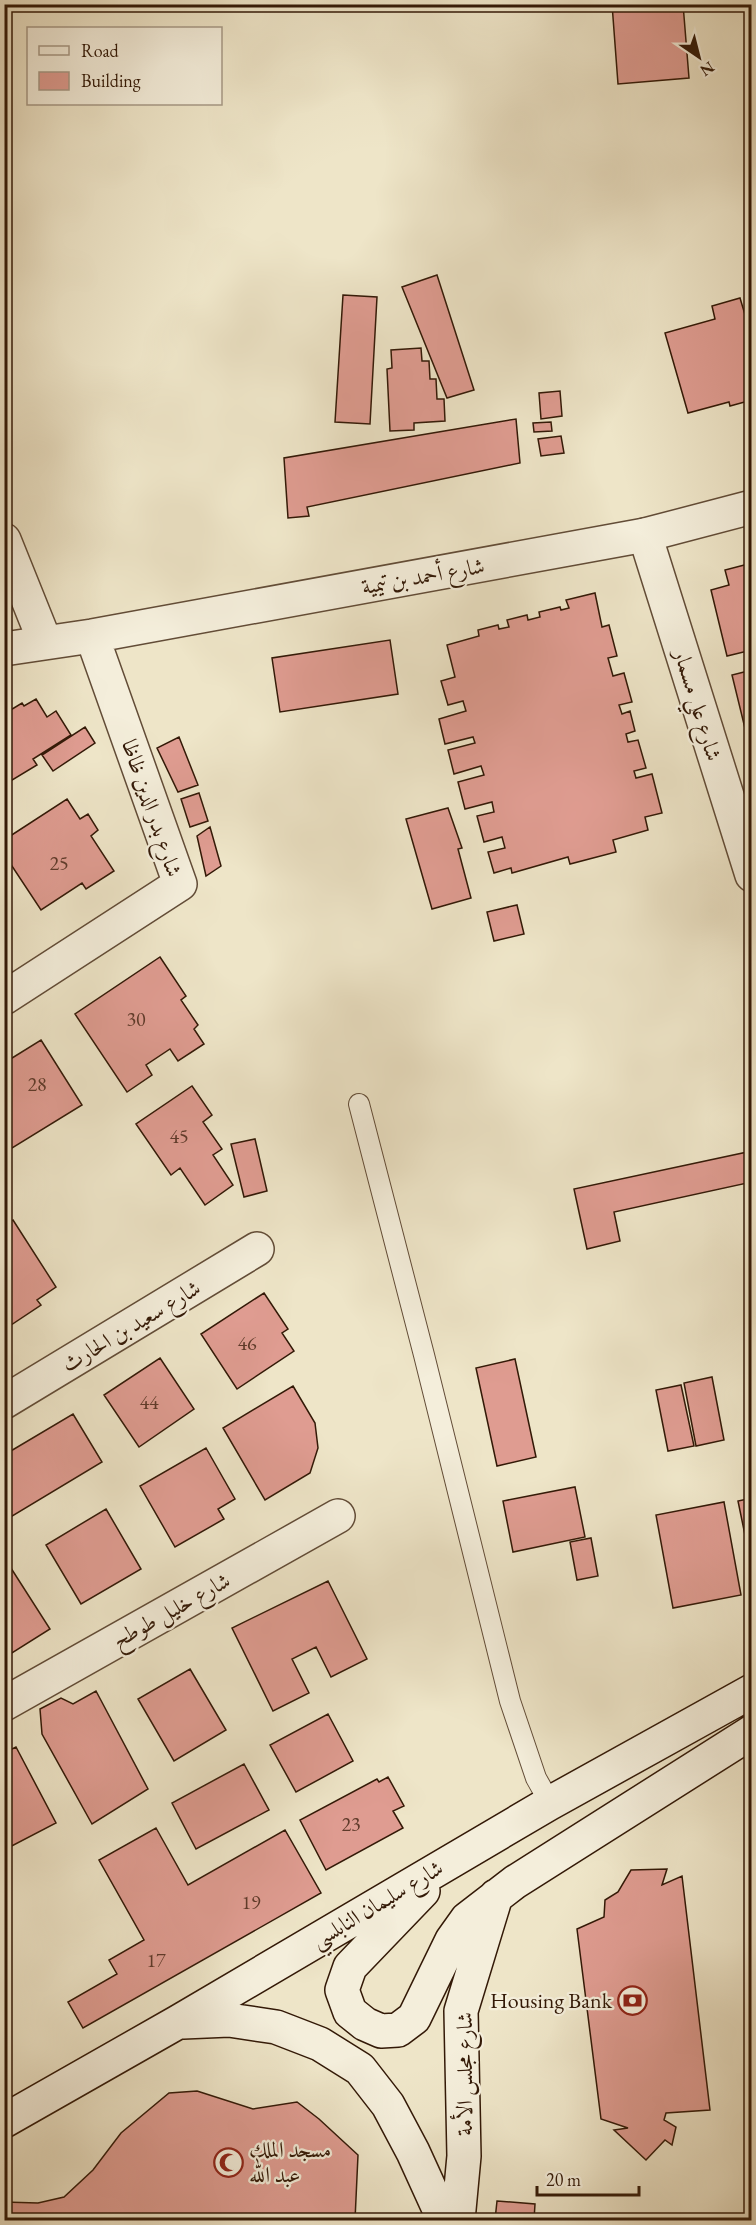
<svg xmlns="http://www.w3.org/2000/svg" width="756" height="2225" font-family="'EB Garamond',Amiri,serif">
<style>
.building{fill:#df9c91;stroke:#331907;stroke-width:1.5}
.lines{fill:none;stroke-linecap:round;stroke-linejoin:round}
.service-casing{stroke:#624c37;stroke-width:22}
.minor-casing{stroke:#624c37;stroke-width:36}
.tertiary-casing{stroke:#624c37;stroke-width:36}
.secondary-casing{stroke:#331907;stroke-width:36}
.service{stroke:#f4eedb;stroke-width:20}
.minor{stroke:#f4eedb;stroke-width:33}
.tertiary{stroke:#f4eedb;stroke-width:33}
.secondary{stroke:#f4eedb;stroke-width:33}
.labels{text-anchor:middle;dominant-baseline:central;stroke-width:4.5;stroke-linejoin:round;paint-order:stroke}
.number-label{font-size:20px;fill:#5e3a2a}
.street-label{font-size:22px;fill:#331907;stroke:#f4eedb}
.poi-label{font-size:22px;fill:#331907;stroke:#f4eedb;text-anchor:end}
</style>
<rect width="100%" height="100%" fill="#eee5c8"/>
<filter id="stains"><feTurbulence type="fractalNoise" baseFrequency=".00333" numOctaves="4"/><feColorMatrix values="0 0 0 0 .2 0 0 0 0 .09 0 0 0 0 .02 0 0 0 .5 -.17"/></filter>
<radialGradient id="worn" r=".72"><stop offset=".6" stop-color="#630" stop-opacity="0"/><stop offset="1" stop-color="#630" stop-opacity=".3"/></radialGradient>
<path class="building" d="M612 4H683L689 78 618 84Z
M437 275 474 390 447 398 402 287Z
M343 295 377 297 370 424 335 422Z
M740 298 752 338V400L730 406 729 402 688 413 665 333 715 319 712 306Z
M421 348 422 361H429L430 379H436L437 399H444L445 421 414 423V430L390 431 387 369 392 368 391 350Z
M560 391 562 416 541 419 539 393Z
M516 419 520 463 307 507 309 516 288 518 284 458Z
M551 422 552 431 534 432 533 423Z
M561 436 564 453 541 456 538 439Z
M752 563V650L727 656 711 590 729 585 725 570Z
M595 593 602 627 609 625 617 656 608 658 613 676 624 673 632 702 619 705 622 714 630 711 635 731 626 734 628 742 638 740 646 768 634 771 636 778 652 774 662 813 645 817 648 830 613 840 616 852 570 864 568 857 512 873 511 868 494 873 488 852 505 848 502 837 484 842 477 816 494 812 492 802 465 809 458 782 484 775 481 766 454 774 448 750 475 743 473 737 445 744 439 719 466 711 463 701 448 705 441 681 455 677 447 645 479 636 478 630 498 625 499 629 509 627 507 620 527 615 528 620 540 617 539 612 560 607 561 610 569 608 566 600Z
M390 640 398 694 280 712 272 658Z
M752 670V748L750 749 732 675Z
M36 699 47 717 56 711 71 735 33 759 37 765 4 785V714L22 703 24 706Z
M85 727 95 743 53 771 42 755Z
M179 737 198 785 178 792 157 748Z
M199 793 208 821 190 827 181 799Z
M67 799 80 819 88 814 98 830 91 836 114 871 86 889 82 883 41 910 4 854V840Z
M448 808 462 848 458 849 471 898 432 909 406 819Z
M210 827 221 866 206 876 197 836Z
M517 905 524 934 494 941 487 912Z
M160 957 186 996 181 1000 198 1025 194 1029 204 1044 178 1061 170 1049 146 1065 152 1075 127 1092 75 1014Z
M41 1040 82 1105 4 1153V1063Z
M192 1086 212 1115 203 1122 222 1149 213 1155 233 1185 205 1205 180 1168 171 1175 136 1124Z
M255 1139 267 1191 244 1197 231 1144Z
M752 1151V1182L614 1212 620 1241 587 1249 574 1189Z
M13 1220 56 1287 37 1300 41 1305 8 1327 4 1321V1226Z
M264 1293 288 1329 282 1333 294 1351 237 1389 201 1334Z
M160 1358 194 1409 139 1447 104 1395Z
M515 1359 536 1457 497 1466 476 1368Z
M712 1377 724 1440 696 1446 684 1383Z
M681 1385 694 1446 668 1451 656 1390Z
M293 1386 315 1423 318 1448 310 1473 265 1500 223 1428Z
M73 1414 102 1462 4 1521V1455Z
M206 1448 235 1499 218 1509 224 1519 175 1547 140 1486Z
M575 1487 585 1537 513 1552 503 1501Z
M752 1498V1539L746 1540 738 1501Z
M724 1502 741 1595 673 1608 656 1515Z
M106 1509 141 1569 81 1604 46 1545Z
M591 1538 598 1576 577 1580 570 1542Z
M9 1565 50 1629 4 1658V1568Z
M328 1581 367 1659 331 1677 316 1647 292 1659 309 1693 273 1711 232 1628Z
M190 1669 226 1730 174 1761 138 1699Z
M96 1691 148 1789 92 1824 42 1734 40 1709 61 1698 73 1704Z
M328 1714 353 1761 296 1792 270 1745Z
M16 1747 56 1823 4 1850V1753Z
M244 1764 269 1810 196 1849 172 1803Z
M388 1777 404 1806 393 1811 403 1828 326 1870 300 1820 377 1779 379 1782Z
M156 1828 188 1885 285 1830 321 1893 83 2028 68 2002 117 1974 109 1960 144 1940 99 1860Z
M667 1869 662 1885 682 1876 710 2110 666 2113 664 2120 676 2127 672 2145 665 2140 646 2160 614 2130 628 2128 601 2119 577 1929 604 1917 605 1900 618 1892 631 1870Z
M197 2091 253 2109 297 2102 319 2119 358 2155 355 2220H4V2202L38 2203 64 2197 93 2170 121 2133 169 2093Z
M497 2201 535 2204 534 2220H495Z"/>
<g class="lines">
<defs>
<path id="service" d="M359 1104 424 1355 510 1701 536 1778 550 1803"/>
<path id="minor" d="M645 535 752 875
M4 540 45 642
M4 1402 257 1249
M4 1704 338 1516"/>
<path id="tertiary" d="M4 649 92 636 645 535 752 507
M4 998 180 884 92 636"/>
<path id="secondary" d="M423 1891 350 1967 342 1990 350 2012 365 2024 381 2031 398 2030 414 2018 452 1940 467 1919 515 1882 752 1732
M183 2022 229 2020 276 2027 320 2044 360 2069 388 2105 413 2152 444 2220
M4 2121 178 2022 550 1803 752 1691
M458 2220 464 2156 461 2011 496 1896"/>
</defs>
<use href="#service" class="service-casing"/>
<use href="#minor" class="minor-casing"/>
<use href="#tertiary" class="tertiary-casing"/>
<use href="#secondary" class="secondary-casing"/>
<use href="#service" class="service"/>
<use href="#minor" class="minor"/>
<use href="#tertiary" class="tertiary"/>
<use href="#secondary" class="secondary"/>
</g>
<defs>
<symbol id="bank-ring" viewBox="-11 -11 22 22"><circle r="9.5" fill="#f4eedb" stroke="#8f2418" stroke-width="1.5"/><path d="M-6-4H6V4H-6ZM0-2.3a2.3 2.3 0 1 0 0 4.6a2.3 2.3 0 1 0 0-4.6Z" fill="#8f2418"/></symbol>
<symbol id="mosque-ring" viewBox="-11 -11 22 22"><circle r="9.5" fill="#f4eedb" stroke="#8f2418" stroke-width="1.5"/><path d="M3.5-4.9A6 6 0 1 0 3.5 4.9A5 5 0 1 1 3.5-4.9Z" fill="#8f2418"/></symbol>
</defs>
<g fill-rule="evenodd">
<use href="#bank-ring" x="616" y="1984" width="33" height="33"/>
<use href="#mosque-ring" x="212" y="2146" width="33" height="33"/>
</g>
<g class="labels">
<g class="number-label">
<text x="59" y="863">25</text>
<text x="136" y="1019">30</text>
<text x="37" y="1084">28</text>
<text x="179" y="1136">45</text>
<text x="247" y="1343">46</text>
<text x="149" y="1402">44</text>
<text x="351" y="1824">23</text>
<text x="251" y="1902">19</text>
<text x="156" y="1960">17</text>
</g>
<g class="street-label">
<text transform="translate(423 576) rotate(-10)">شارع أحمد بن تيمية</text>
<text transform="translate(698 705) rotate(73)">شارع علي مسمار</text>
<text transform="translate(152 808) rotate(71)">شارع بدر الدين ظاظا</text>
<text transform="translate(131 1326) rotate(-31)">شارع سعيد بن الحارث</text>
<text transform="translate(171 1610) rotate(-29)">شارع خليل طوطح</text>
<text transform="translate(377 1904) rotate(-31)">شارع سليمان النابلسي</text>
<text transform="translate(464 2074) rotate(-90)">شارع مجلس الأمة</text>
</g>
<g class="poi-label">
<text x="612" y="2000">Housing Bank</text>
<text x="249" y="2149" text-anchor="start">مسجد الملك<tspan x="249" dy="25">عبد الله</tspan></text>
</g>
</g>
<rect width="756" height="2225" fill="none" stroke="#eee5c8" stroke-width="24"/>
<rect x="6" y="6" width="744" height="2213" fill="none" stroke="#331907" stroke-width="3"/>
<rect x="12" y="12" width="732" height="2201" fill="none" stroke="#331907" stroke-width="1.5"/>
<rect x="27" y="27" width="195" height="78" fill="#f4eedb" stroke="#a79986" stroke-width="1.5"/>
<rect x="39" y="46" width="30" height="9" fill="#f4eedb" stroke="#a79986" stroke-width="1.5"/>
<text x="81" y="57" font-size="18" fill="#331907">Road</text>
<rect x="39" y="72" width="30" height="18" fill="#df9c91" stroke="#a79986" stroke-width="1.5"/>
<text x="81" y="87" font-size="18" fill="#331907">Building</text>
<g transform="translate(699 57) rotate(145)" stroke="#f4eedb" stroke-width="4.5" paint-order="stroke">
<path d="M0-4.5L10 22L0 15L-10 22Z" fill="#331907"/>
<text y="-9" font-size="16" font-weight="bold" text-anchor="middle" fill="#331907">N</text>
</g>
<path d="M537 2186v9h102v-9" fill="none" stroke="#331907" stroke-width="3"/>
<text x="546" y="2186" font-size="18" fill="#331907" stroke="#f4eedb" stroke-width="4.5" paint-order="stroke">20 m</text>
<rect width="100%" height="100%" filter="url(#stains)"/>
<rect width="100%" height="100%" fill="url(#worn)"/>
</svg>
